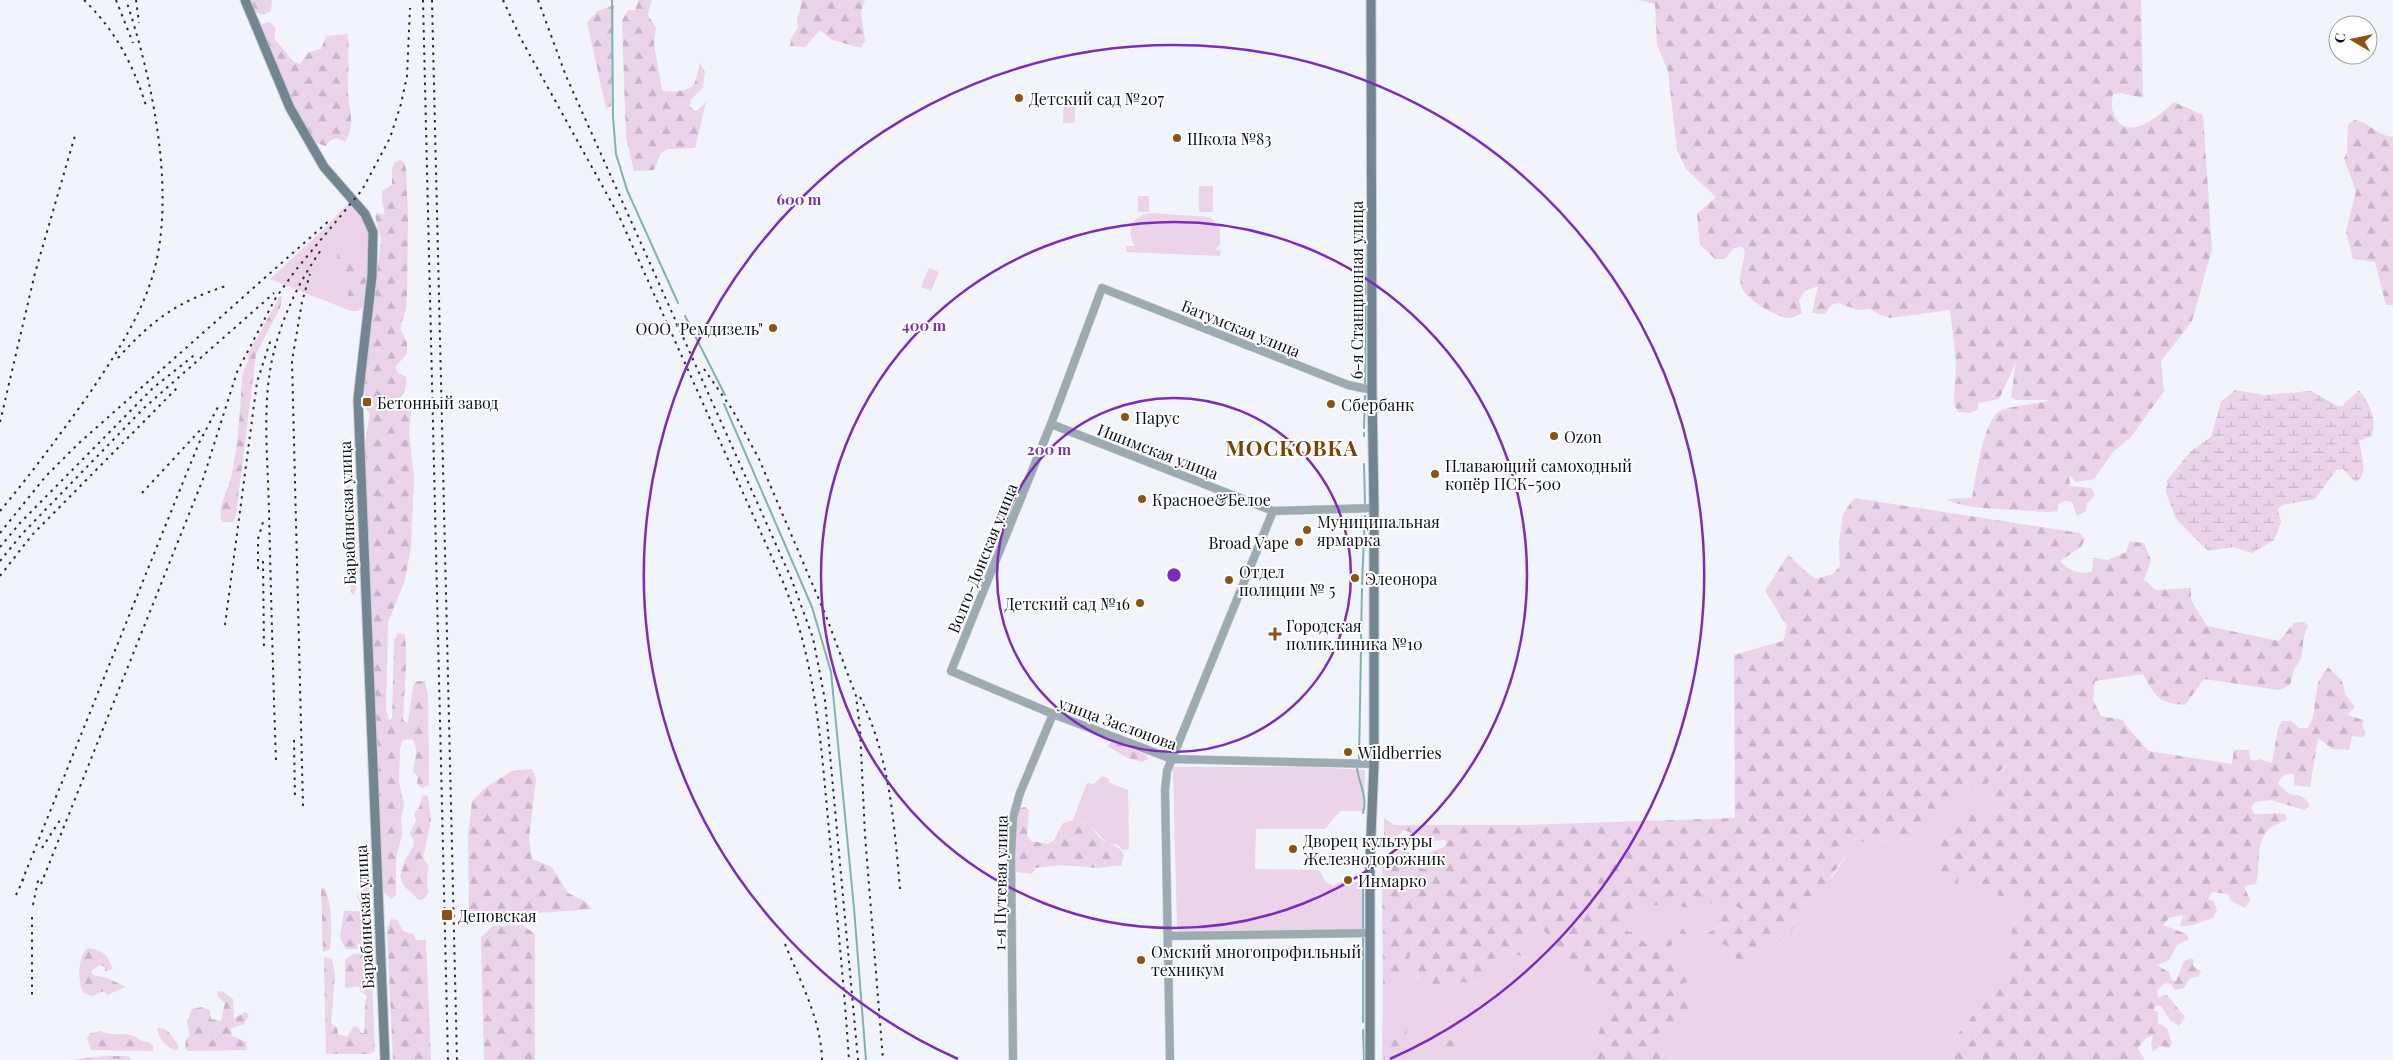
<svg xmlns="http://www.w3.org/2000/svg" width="2393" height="1060" font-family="'Playfair Display',serif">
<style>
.green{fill:#ebd3ea}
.forest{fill:url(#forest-firs)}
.wetland{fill:url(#wetland-marsh)}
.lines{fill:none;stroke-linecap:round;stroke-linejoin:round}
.stream{stroke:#7fb2b5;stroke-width:2}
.tertiary-casing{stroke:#cccfd6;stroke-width:9}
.secondary-casing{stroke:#cccfd6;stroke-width:11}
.tertiary{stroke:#9caab1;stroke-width:8}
.secondary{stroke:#728691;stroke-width:9}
.rail{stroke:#282c35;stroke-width:2;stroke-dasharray:2.5 5;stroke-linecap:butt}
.ring{fill:none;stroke:#7b2cbf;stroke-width:2.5}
.poi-dot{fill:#8d520f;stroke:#fff;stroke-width:2}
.labels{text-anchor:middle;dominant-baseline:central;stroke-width:4;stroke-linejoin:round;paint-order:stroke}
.poi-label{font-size:16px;fill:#0a0e18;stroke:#fff;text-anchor:start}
.street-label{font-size:16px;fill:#0a0e18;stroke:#fff}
.district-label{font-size:21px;font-weight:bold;letter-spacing:1px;fill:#784301;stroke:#fff}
.centre{fill:#7b2cbf;stroke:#fff;stroke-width:2.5}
.ring-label{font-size:15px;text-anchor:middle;font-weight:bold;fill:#7b2cbf;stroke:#fff;stroke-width:4;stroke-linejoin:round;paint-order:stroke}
</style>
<defs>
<pattern id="forest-firs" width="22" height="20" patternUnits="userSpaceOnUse" patternTransform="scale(1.25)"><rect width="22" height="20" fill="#ebd3ea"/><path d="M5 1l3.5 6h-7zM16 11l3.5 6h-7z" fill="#c8b4c8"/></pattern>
<pattern id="wetland-marsh" width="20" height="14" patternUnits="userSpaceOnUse" patternTransform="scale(1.25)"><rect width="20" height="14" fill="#ebd3ea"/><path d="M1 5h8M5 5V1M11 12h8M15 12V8" fill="none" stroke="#c8b4c8"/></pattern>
</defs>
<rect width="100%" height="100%" fill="#f1f4fa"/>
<path class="green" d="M1064 95H1075V123H1063Z
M1199 186H1213V212H1199Z
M1138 196H1149V212H1138Z
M349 202C381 233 369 267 364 306L358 311H351L270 279 324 229Z
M1150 213 1210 217 1220 228V244L1215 250 1221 251 1220 256 1126 252V246H1135C1125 231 1132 216 1150 213Z
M929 268 939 272 931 291 921 287Z
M2013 758 2022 766 1998 788 2006 803 1999 812 1970 815 1949 831 1959 889 1958 877 1963 874 2001 897 2029 906V912L2019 915 2013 925 2002 979 1937 1060H1672L1659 1049 1658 1034 1691 1008 1679 985 1697 978 1668 955 1673 942 1687 934 1677 921 1654 948 1643 941 1638 935 1617 927 1635 916 1630 903 1679 906 1697 910 1708 903 1734 906 1747 912 1706 933 1710 941 1725 945 1737 960 1762 936 1833 876 1856 842 1920 839 1962 790 2002 771Z
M1173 767H1312L1365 770 1364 811H1340L1325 829H1256L1255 869 1319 870 1327 883 1333 886 1340 882H1364L1363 929 1177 931Z
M1102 776 1108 778 1110 783 1128 790 1129 849 1123 850 1118 845 1107 843 1086 821 1073 820 1086 785 1088 783 1094 784Z
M1538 922C1550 938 1561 963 1582 967L1592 983 1611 996 1594 1047 1584 1060H1382L1383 988 1400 986 1413 947 1415 923 1418 934 1417 978 1440 989 1459 982 1481 984 1493 972 1505 953 1531 958 1526 944 1530 927Z"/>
<path class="forest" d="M248 0H272L271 11 263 15 255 12Z
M639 0H652L648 15 656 28 654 44 662 90C669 93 688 92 694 84 697 79 698 69 700 63L705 72 703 88 691 99 690 107 696 111 706 102 695 148 668 149 661 153 654 170 634 171 626 137 622 21 628 10H635Z
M801 0H865L861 12 865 41 861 48 832 40 820 30 805 47 790 46 791 39 798 27C795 17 802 10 801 0Z
M1638 0H2141L2143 98 2120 93 2113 94C2111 104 2111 112 2117 120 2132 141 2162 113 2174 102L2203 115 2212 249 2192 321 2161 361 2164 391 2131 437 2113 452 2094 479 2076 482 2069 475 2070 486 2091 488 2095 495 2087 503 2086 511 2077 516 2072 502 2065 501 2058 504V511L2049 512C2027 510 1961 510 1946 499L1972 498C1976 478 1982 426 1998 412 2006 406 2039 404 2051 400H2016L2011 397 2016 362 1999 399 1978 403V409L1970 413 1958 412 1954 404 1956 361 1950 310 1890 318 1880 315 1870 309 1858 310 1838 303 1831 305 1825 314 1812 313 1818 286 1805 291 1799 300 1802 313C1798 315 1795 317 1791 318 1778 319 1745 299 1741 286 1738 276 1744 262 1745 252L1742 246 1733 249 1725 259H1715L1700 244 1697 214 1716 197 1686 169 1677 150 1668 71 1657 45 1655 4Z
M614 5 611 106 606 108 587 22 598 11Z
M269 22 276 28 274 38 294 62 300 64 309 52 321 49 326 36 348 34C349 54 348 74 348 93 349 113 356 122 345 142L337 138 330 141 326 146 316 143C302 119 257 50 262 24Z
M2354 120C2369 122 2378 136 2393 137V305H2386L2375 262 2353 259 2346 232 2356 191 2344 159 2347 152 2348 125Z
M400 160 404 162 406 169 408 217 407 293 406 309 400 328 407 343V354L396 366 397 372 406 377C408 388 403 394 396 403L398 407 411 411 409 432 414 479 411 547 405 580 388 622 386 708 389 720 392 718 394 641 398 633 405 634C408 663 404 691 403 720L408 723 413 686 417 681H425L428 696 429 785 422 788 417 784 418 777 413 771C415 760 419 749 412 739L403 740 400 748 399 782 404 805 401 819 402 835 396 857V895L391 899 383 891 364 447 370 415 367 409 364 388 381 239 375 216 377 213 385 215 382 201V191L392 185V168L395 162Z
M343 246 351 248V256L365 266C367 278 368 301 357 309H353L348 304C348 286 349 273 337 259L338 251Z
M280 296 282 297 280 308 256 354 236 515 233 522H222C217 508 227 492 231 478 238 446 240 412 242 379 242 370 250 363 248 354Z
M350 485 355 491C355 507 361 587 354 595L351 592 350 522 346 491V486Z
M1854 498 2080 533 2085 539 2081 547 2060 561C2069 570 2079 576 2092 571L2093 558 2108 560 2126 552 2130 541 2144 543 2151 560 2144 580 2156 590 2191 588V600L2207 626 2279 641 2294 623 2304 622 2308 626 2304 636 2301 659 2294 669 2290 685 2279 690 2204 679 2185 705C2158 703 2155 696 2143 674L2095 681 2093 700 2101 716 2123 720C2129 732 2140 739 2148 751L2232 764 2234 750H2249L2250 759 2255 761 2259 759 2272 763 2278 728 2282 721H2291L2299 728H2308L2313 717 2318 682 2328 667 2342 681 2346 696 2355 707 2347 715 2364 720 2362 725 2366 734 2362 737 2352 736 2349 750 2333 749 2318 738 2310 787 2294 785V774C2285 773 2281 776 2278 784L2289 794C2299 795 2305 796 2310 806L2304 810 2271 800 2255 802 2251 808 2254 814C2265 815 2273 812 2285 814L2287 820C2282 823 2273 825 2269 829 2255 843 2261 867 2256 884L2244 886 2250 900 2245 908 2230 900 2228 894 2212 892 2208 899 2213 901 2217 910 2213 918 2189 926H2180L2183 915 2169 918 2163 925 2187 934 2189 939 2177 945 2169 960 2157 965 2170 973 2171 980 2176 981 2184 961 2191 958 2194 960 2193 966 2201 971 2198 977 2190 978 2184 988 2175 990 2171 984 2166 983 2157 990 2158 997 2167 995 2185 1017 2179 1026 2170 1020 2161 1006H2155L2154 1010 2158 1013V1023L2167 1028 2172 1044 2169 1048 2160 1046 2153 1052 2151 1045 2153 1035 2145 1039 2138 1048 2145 1060H1937L2002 979 2013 925 2019 915 2029 912V906L2001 897 1963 874 1958 877 1959 889 1954 893 1931 874C1935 852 1948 822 1971 815 1980 812 1990 813 1999 812L2005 803 1994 800 1998 788 2022 766 2013 759 1980 790H1962L1920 839 1856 842 1784 941 1762 936 1757 963 1737 960 1725 945 1709 941 1705 934 1719 927 1724 912 1746 911 1734 906 1708 903 1698 910 1679 906 1631 904 1635 909V916L1618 927 1638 935 1643 941 1654 948 1677 921 1687 934 1673 942 1668 955 1698 978 1679 985 1691 1008 1658 1034 1659 1049 1672 1060H1584L1594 1047 1611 996 1592 983 1582 967C1560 963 1551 938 1538 922L1530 927 1526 944 1531 958 1505 953 1493 972 1481 984 1459 982 1440 989 1422 987C1411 968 1423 944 1415 925L1413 947 1400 986 1383 988 1382 868 1400 850 1409 853 1411 865 1425 869 1428 853 1444 847 1447 842 1444 840 1423 842 1421 836 1403 830 1394 841H1384V818L1394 825H1521L1735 818 1734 655 1783 641 1787 626 1765 591 1788 555C1798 563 1805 572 1816 579L1833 574 1840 566 1839 543 1843 514Z
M1112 741 1146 755 1148 759 1142 762 1128 758 1107 746Z
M532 769 536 778 529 839 532 859 552 867 568 893 586 902 592 909 469 918 468 835 472 801 486 787 512 771Z
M424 795 428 796 431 820 423 858 429 866 427 877 428 893 424 899 419 900 404 886 400 877 405 860 413 847 414 842 410 833 416 821 414 814 420 806 421 799Z
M1025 807 1029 811 1027 836 1031 841 1048 844 1054 840 1063 823C1071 821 1079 818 1086 822 1093 826 1094 832 1099 837 1108 847 1131 845 1121 865L1098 868 1062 865 1035 868 1032 874 1017 872 1014 868 1016 818 1020 808Z
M363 885 370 886 367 897 372 904 371 949H346L340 938 344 911H360L362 907 357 897Z
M321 888H325C332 905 332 931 330 949L323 952Z
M391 919 397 920 403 931 413 934 416 940H426L431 1060H393L387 929Z
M522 925 535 934V1060H484L481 937 493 926Z
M87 948C103 950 107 954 113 969L105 971V967L100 965 91 971 93 975 107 978 126 987 107 995 104 991 92 996 84 993C77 983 78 956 87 948Z
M369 953 371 957 375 1051 370 1054H326L324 958 326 957 332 959 335 974 331 1023 337 1028 338 1034 347 1037 354 1026 358 1027 361 1033H364C366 1020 363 1009 367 996L361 992 359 986 348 988 345 987V960L353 954Z
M222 991 233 999 234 1018 246 1012 249 1016 244 1024 231 1028 232 1036 246 1042 247 1050 188 1051 185 1048 186 1039 190 1036 187 1022 192 1009 202 1007 210 1010 211 1019 221 1021 225 1003 218 997 217 992Z
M157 1028C169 1027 173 1038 179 1047L176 1051C165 1046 159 1040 157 1028Z
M1403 1028 1407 1029 1405 1039 1409 1049 1404 1060H1384L1383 1040 1386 1034Z
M100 1031C111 1036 120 1033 131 1035 139 1037 139 1042 149 1042L153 1046V1051L91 1050 87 1038 91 1033Z
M1439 1032C1449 1033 1461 1035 1463 1046L1438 1055 1431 1037Z
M107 1056H128L132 1060H71Z"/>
<path class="wetland" d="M2235 390 2264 395 2311 391 2337 406H2342L2359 390C2369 403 2378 419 2371 436L2359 441C2361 455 2370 476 2355 482L2343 469 2336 470 2315 499 2283 505 2278 509 2281 522 2274 540 2252 553 2233 547 2208 551 2176 519 2166 492 2167 480 2191 451 2211 437 2221 402Z"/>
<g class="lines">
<path class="stream" d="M612 0 613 117 616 154 627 190 678 303
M1366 294 1367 246
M685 316 725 395
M1365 384 1366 305
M724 404 812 607 831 672 854 908 866 1060
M1364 428 1365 396
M1364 436V433
M1364 464 1365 504
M1362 584 1365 516
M1361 640 1362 589
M1359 759 1361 650
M1357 768C1359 784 1368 797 1363 813
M1363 928V885
M1363 1022V938
M1363 1030 1364 1060"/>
<defs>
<path id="tertiary" d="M1372 390 1348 385 1102 288 1051 424 951 671 1053 714 1172 759 1374 764
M1051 424 1273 511 1374 508
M1168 936 1370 933
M1013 1060 1011 856 1013 818 1020 793 1053 714
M1170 1060 1165 790 1167 771 1273 511"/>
<path id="secondary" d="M245 0 290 108 324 167 365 214 373 232 372 276 358 399 385 1060
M1370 1060V858L1374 764V508L1372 390 1371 0"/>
</defs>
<use href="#tertiary" class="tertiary-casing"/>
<use href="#secondary" class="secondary-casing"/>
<use href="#tertiary" class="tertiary"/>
<use href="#secondary" class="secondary"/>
<path class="rail" d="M84 0C116 31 134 66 147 109
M116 0 133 43
M136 0 139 23
M423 0 448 1060
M432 0 457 1060
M503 0 521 39 619 216 783 582C816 661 821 745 829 830 836 907 844 983 849 1060
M538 0 566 76 791 578 813 638 825 700 858 1060
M118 358C153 319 177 302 226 286
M704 369 732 409 759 459 826 616 856 696 860 729 865 835 883 1060
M0 422 35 273 76 132
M142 493 203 427
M0 511C31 474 59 436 87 397 114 357 143 315 155 267 175 188 152 77 126 0
M0 533 46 476 78 444 331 219
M0 547 20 523 153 388 197 353
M0 561 22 534 144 408 274 293
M263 561 264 649
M258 569V539L263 522
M0 576 32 535 178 387
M225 625 257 382 271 339
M860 697C890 757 894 823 900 889
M294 740 295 799
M276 760C273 677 271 594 269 511 268 461 262 408 272 360 281 319 298 283 321 250
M303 806 292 361 302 302 310 274
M42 848 62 817
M22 881 181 487 199 443 219 405
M41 884 203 479 237 372 275 299 295 271 362 190 390 138 401 104 407 76 410 8
M16 895 25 876
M33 905 39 876
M32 917V997
M785 944C800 981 821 1019 822 1060"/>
</g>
<g class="ring">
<circle cx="1174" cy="575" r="177"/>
<circle cx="1174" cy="575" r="353"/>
<path d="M958 1059A530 530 0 1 1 1390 1059"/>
</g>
<g class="poi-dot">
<circle cx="1019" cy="98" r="5"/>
<circle cx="1177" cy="138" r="5"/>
<circle cx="773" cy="328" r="5"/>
<rect x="362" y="397" width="10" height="10" rx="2.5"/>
<circle cx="1331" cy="404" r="5"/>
<circle cx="1125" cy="417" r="5"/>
<circle cx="1554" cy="436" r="5"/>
<circle cx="1435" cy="474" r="5"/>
<circle cx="1142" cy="499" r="5"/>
<circle cx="1307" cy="530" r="5"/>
<circle cx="1299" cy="542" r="5"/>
<circle cx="1355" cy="578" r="5"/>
<circle cx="1229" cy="580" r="5"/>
<circle cx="1140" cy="603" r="5"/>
<path d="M1272.5 626.5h5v5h5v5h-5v5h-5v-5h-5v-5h5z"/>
<circle cx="1348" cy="752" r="5"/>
<circle cx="1293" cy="849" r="5"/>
<circle cx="1348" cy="880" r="5"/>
<rect x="441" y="909" width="12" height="12" rx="2.5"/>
<circle cx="1141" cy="960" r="5"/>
</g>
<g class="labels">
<g class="poi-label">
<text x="1029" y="98">Детский сад №207</text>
<text x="1187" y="138">Школа №83</text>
<text x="763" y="328" text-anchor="end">ООО "Ремдизель"</text>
<text x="377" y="402">Бетонный завод</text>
<text x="1341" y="404">Сбербанк</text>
<text x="1135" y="417">Парус</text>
<text x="1564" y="436">Ozon</text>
<text x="1445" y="465">Плавающий самоходный<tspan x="1445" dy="18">копёр ПСК-500</tspan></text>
<text x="1152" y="499">Красное&amp;Белое</text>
<text x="1317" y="521">Муниципальная<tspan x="1317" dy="18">ярмарка</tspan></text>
<text x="1289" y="542" text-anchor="end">Broad Vape</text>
<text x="1239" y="571">Отдел<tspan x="1239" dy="18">полиции № 5</tspan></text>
<text x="1365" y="578">Элеонора</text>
<text x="1130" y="603" text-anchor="end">Детский сад №16</text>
<text x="1286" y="625">Городская<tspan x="1286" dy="18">поликлиника №10</tspan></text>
<text x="1358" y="752">Wildberries</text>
<text x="1303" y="840">Дворец культуры<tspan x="1303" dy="18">Железнодорожник</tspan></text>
<text x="1358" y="880">Инмарко</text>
<text x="458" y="915">Деповская</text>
<text x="1151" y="951">Омский многопрофильный<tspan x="1151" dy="18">техникум</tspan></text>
</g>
<g class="street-label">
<text transform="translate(1356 290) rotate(-90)">6-я Станционная улица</text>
<text transform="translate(1241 328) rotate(22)">Батумская улица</text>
<text transform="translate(1158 451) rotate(21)">Ишимская улица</text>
<text transform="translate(347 513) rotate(-92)">Барабинская улица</text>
<text transform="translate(982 558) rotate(-68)">Волго-Донская улица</text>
<text transform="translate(1118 723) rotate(20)">улица Заслонова</text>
<text transform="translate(1000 883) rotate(-89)">1-я Путевая улица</text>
<text transform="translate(364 917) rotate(-93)">Барабинская улица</text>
</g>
<g class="district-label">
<text x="1292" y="447">МОСКОВКА</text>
</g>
</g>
<circle cx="1174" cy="575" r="8" class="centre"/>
<g class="ring-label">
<text x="799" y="205">600 m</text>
<text x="924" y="331">400 m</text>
<text x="1049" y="455">200 m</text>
</g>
<g transform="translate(2353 40) rotate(279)"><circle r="24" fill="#ffffff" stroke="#9d9fa3"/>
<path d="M0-4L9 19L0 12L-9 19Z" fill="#8d520f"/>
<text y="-8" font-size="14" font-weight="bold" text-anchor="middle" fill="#0a0e18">С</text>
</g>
</svg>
